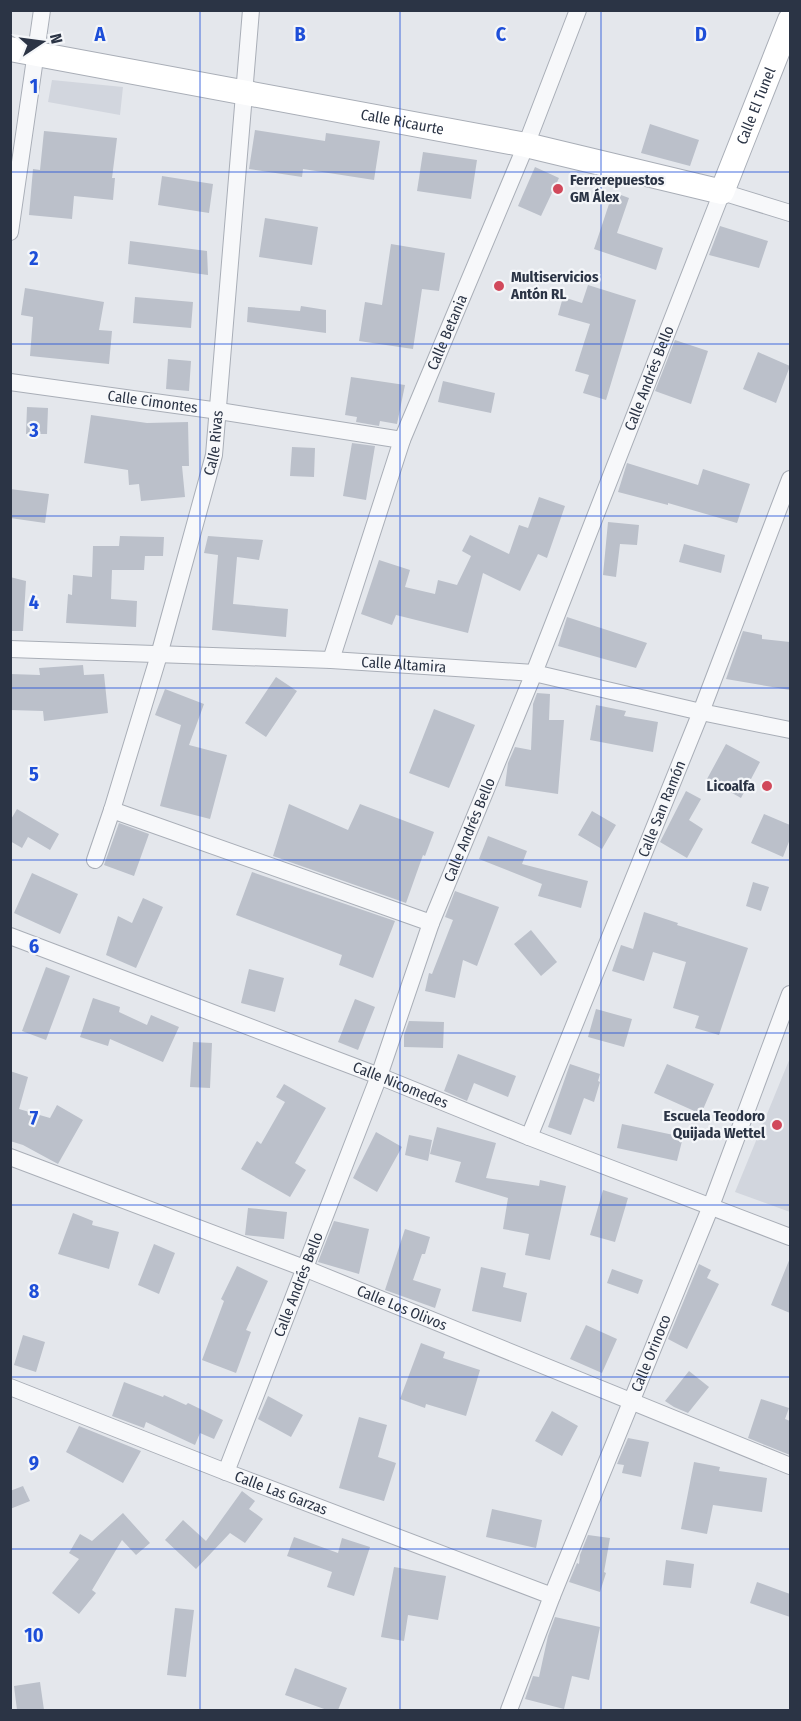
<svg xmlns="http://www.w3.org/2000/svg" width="801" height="1721" font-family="'Fira Sans Condensed',sans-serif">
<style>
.built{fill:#d2d6de}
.building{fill:#bbc0ca}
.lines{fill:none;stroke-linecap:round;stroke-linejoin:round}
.street-casing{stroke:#a9aeb7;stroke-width:18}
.secondary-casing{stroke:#a9aeb7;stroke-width:26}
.street{stroke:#f7f8fa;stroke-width:16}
.secondary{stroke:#fff;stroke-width:24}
.grid{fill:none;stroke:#1d4ed8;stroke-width:1.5;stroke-opacity:0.55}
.poi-dot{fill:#d1495b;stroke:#f4f6f9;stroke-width:2}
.labels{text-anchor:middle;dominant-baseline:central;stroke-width:4.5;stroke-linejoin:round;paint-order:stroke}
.street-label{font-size:15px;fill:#2b3445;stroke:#f4f6f9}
.poi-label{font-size:15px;font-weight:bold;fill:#2b3445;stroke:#f4f6f9;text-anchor:start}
.grid-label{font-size:20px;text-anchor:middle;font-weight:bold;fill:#1d4ed8;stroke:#f4f6f9;stroke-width:4.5;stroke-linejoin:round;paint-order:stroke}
</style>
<rect width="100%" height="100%" fill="#e4e7ec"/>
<path class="built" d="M52 80 123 87 120 115 48 102Z
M790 1058V1212L735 1192Z"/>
<path class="building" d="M650 124 699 140 690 166 641 153Z
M255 130 325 141 326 133 380 141 374 180 303 169 302 177 249 169Z
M44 131 117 138 112 178H115L113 200 74 196 72 219 29 215 33 169 40 170Z
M423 152 477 160 471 199 417 191Z
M535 167 559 178 541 216 518 206Z
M162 176 213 184 209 213 158 205Z
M613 192 629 198 617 233 663 248 656 270 594 249Z
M265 218 318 227 312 265 259 257Z
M720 226 768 241 759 268 709 255Z
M130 241 207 251 208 275 128 264Z
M391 244 445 253 439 291 422 289 413 349 359 341 365 302 382 305Z
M588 285 636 300 606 400 583 393 589 375 575 371 590 324 558 315 563 297 582 303Z
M25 288 104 302 99 330 112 331 109 364 30 356 33 317 21 315Z
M135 297 193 302 191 328 133 323Z
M301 306 326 310V333L247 322 248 307 300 311Z
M675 340 708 351 691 404 655 391Z
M758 352 790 366 776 403 743 389Z
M168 359 191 361 189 391 166 389Z
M351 377 405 385 397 424 380 421 379 426 356 422 357 417 345 415Z
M443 381 495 393 491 413 438 402Z
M27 407 48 408 47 434H26Z
M91 415 147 423 188 422 189 466H182L185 497 141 501 139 484 129 485 128 470 84 463Z
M352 443 375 446 366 500 343 496Z
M292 447 315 448 314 477 290 476Z
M627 463 698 485 703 469 750 484 737 523 668 503V505L618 492Z
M10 489 49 494 45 523 10 518Z
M539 497 565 506 547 558 538 554 520 591 483 573 468 633 396 615 392 625 361 614 379 560 410 570 405 587 435 594 438 580 457 585 471 556 462 551 470 535 509 554 519 525 528 528Z
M608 522 639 525 637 545 620 544 616 577 603 575Z
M120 536 164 537 163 556H145L144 570H112L111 599 137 601 136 627 66 623 68 594 72 595 73 575 92 577 93 546H119Z
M208 536 263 540 259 560 237 557 233 604 288 609 286 637 212 630 218 555 204 553Z
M684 544 725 555 721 573 679 562Z
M10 577 26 581 23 631H10Z
M567 617 647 643 636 668 558 646Z
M743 631 762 635V639L790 642V690L726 679Z
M83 665 84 675 104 674 108 713 44 721 43 711 10 710V674L40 675 39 668Z
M276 677 297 691 266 737 245 723Z
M165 689 204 704 189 745 227 755 210 819 160 806 181 725 155 715Z
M537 693 550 694 549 720H564L558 794 505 786 508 763 515 747 531 750 533 704Z
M596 705 626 711 624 716 658 722 653 752 590 740Z
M434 709 475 725 449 788 409 773Z
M726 744 760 762 741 798 707 779Z
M686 791 701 799 689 820 703 829 687 858 660 842Z
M289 804 348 830 360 804 434 832 425 856 423 855 406 903 273 856Z
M17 809 59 834 50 850 28 837 22 848 10 841V821Z
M592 811 616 825 602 849 578 835Z
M764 814 790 825V839L783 857 751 843Z
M119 823 149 834 134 876 104 865Z
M488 836 527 851 522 864 588 881 581 908 538 896 542 884 479 859Z
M252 872 395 921 373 978 339 965 342 955 236 915Z
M32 873 78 894 60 934 14 913Z
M753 882 769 887 761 911 746 906Z
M455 891 499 907 477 966 463 960 455 998 425 991 429 973 432 974 453 920 445 917Z
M143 898 163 907 136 968 106 955 118 916 132 923Z
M644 912 678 923 677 925 748 948 719 1035 695 1028 699 1016 673 1008 686 962 653 952 644 981 612 971 621 945 633 949Z
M531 930 557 962 541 976 514 944Z
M46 967 70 976 46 1040 22 1031Z
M249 969 284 978 275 1012 241 1003Z
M93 998 120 1007 119 1012 147 1025 151 1015 179 1027 163 1062 110 1039 108 1046 80 1037Z
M355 999 375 1007 358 1050 338 1042Z
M596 1009 632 1019 624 1047 588 1037Z
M409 1021 444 1022 443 1048 404 1047V1035Z
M193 1042 212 1043 210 1088 190 1087Z
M458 1054 516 1076 508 1097 474 1083 467 1101 444 1091Z
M570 1064 600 1074 598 1081 600 1082 594 1102 584 1098 571 1135 548 1127Z
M667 1064 714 1084 701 1114 654 1093Z
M10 1071 28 1077 19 1109 50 1118 57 1105 83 1120 58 1164 23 1145 10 1141Z
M284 1084 326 1108 295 1163 306 1170 290 1197 241 1169 257 1141 261 1144 285 1102 276 1097Z
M622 1124 683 1137 677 1161 617 1148Z
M437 1127 496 1143 486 1178 539 1186 540 1180 566 1186 550 1260 525 1255 529 1234 503 1229 508 1198 455 1182 461 1162 430 1154Z
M376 1132 402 1147 377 1192 353 1178Z
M409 1135 432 1140 428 1161 405 1155Z
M603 1190 628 1198 615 1242 590 1235Z
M248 1208 287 1212 284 1239 245 1235Z
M73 1213 93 1221 92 1225 119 1232 109 1269 58 1254Z
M334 1221 369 1229 359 1274 318 1262Z
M405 1229 430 1237 425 1254H422L413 1280 441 1289 435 1308 385 1290Z
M154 1244 175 1253 159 1294 138 1285Z
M790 1258V1313L771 1305Z
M699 1264 711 1270 707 1278 719 1284 687 1349 668 1339Z
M237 1266 268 1281 246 1330 251 1332 236 1373 202 1360 224 1301 221 1299Z
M481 1267 506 1273 503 1287 527 1293 521 1322 472 1311Z
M612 1269 643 1280 638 1294 607 1283Z
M586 1325 617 1339 602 1373 570 1359Z
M23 1335 45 1342 36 1372 14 1365Z
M421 1343 445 1352 443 1358 480 1370 466 1416 426 1404 425 1408 400 1399Z
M689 1371 709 1387 688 1413 674 1407 665 1401Z
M124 1382 163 1397 164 1395 186 1405 188 1403 223 1420 214 1439 200 1433 195 1445 146 1422 144 1428 112 1416Z
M268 1396 303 1415 291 1437 258 1419Z
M761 1399 789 1408 785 1419 790 1421V1455L748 1438Z
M552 1411 578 1426 562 1456 535 1441Z
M359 1417 387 1425 378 1457 396 1463 384 1501 339 1488Z
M79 1426 141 1451 123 1483 66 1452Z
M628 1438 649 1442 641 1477 622 1473 624 1465 617 1464Z
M694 1462 720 1467 719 1471 767 1478 762 1512 713 1505 707 1534 681 1529Z
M23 1486 30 1501 10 1509V1491Z
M242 1491 255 1501 249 1509 263 1519 245 1543 230 1533 196 1569 165 1540 183 1520 206 1541Z
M492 1509 542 1520 536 1548 486 1537Z
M123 1513 150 1543 136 1555 122 1540 92 1590 96 1593 79 1614 52 1593 79 1559 69 1553 80 1534 92 1541Z
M588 1535 610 1538 604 1572 606 1573 600 1592 569 1582 577 1563 579 1564 580 1555Z
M294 1537 338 1553 342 1538 370 1547 354 1596 327 1587 332 1572 287 1556Z
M666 1560 694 1564 691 1588 663 1585Z
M394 1567 446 1576 438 1620 408 1615 404 1641 381 1637Z
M757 1582 790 1594V1617L750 1603Z
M175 1608 194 1610 186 1677 167 1675Z
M555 1617 600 1627 589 1680 572 1676 564 1709 525 1699 533 1676 539 1677 548 1636Z
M295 1668 347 1688 338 1710H327L285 1695Z
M40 1682 44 1710H17L14 1686Z"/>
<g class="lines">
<defs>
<g id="street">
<path d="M10 232 42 10"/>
<path id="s1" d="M10 382 219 411 402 440"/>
<path id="s2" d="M10 649 331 660 534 673 701 712 790 730"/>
<path id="s3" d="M331 660 402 440 526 145 578 10"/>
<path d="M112 810 431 923"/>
<path id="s4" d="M95 860 112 810 159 655 214 455 251 10"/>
<path id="s5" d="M10 936 379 1076 529 1137 790 1237"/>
<path id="s6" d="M529 1137 701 712 790 479"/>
<path id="s7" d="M10 1157 304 1268 790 1466"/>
<path id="s8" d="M10 1387 226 1472 552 1596"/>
<path id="s9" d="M226 1472 379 1076 431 923 534 673 722 192 790 213"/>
<path id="s10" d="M509 1710 552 1596 711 1206 790 994"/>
</g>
<g id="secondary">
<path id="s11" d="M10 49 526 145 722 192 790 20"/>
</g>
</defs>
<use href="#street" class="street-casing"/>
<use href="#secondary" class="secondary-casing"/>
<use href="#street" class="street"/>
<use href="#secondary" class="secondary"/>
</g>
<path class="grid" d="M200 10V1710M400 10V1710M601 10V1710M10 172H790M10 344H790M10 516H790M10 688H790M10 860H790M10 1033H790M10 1205H790M10 1377H790M10 1549H790"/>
<g class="poi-dot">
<circle cx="558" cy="189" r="6"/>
<circle cx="499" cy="286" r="6"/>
<circle cx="767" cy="786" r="6"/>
<circle cx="777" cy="1125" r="6"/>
</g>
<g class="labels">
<g class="street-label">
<text stroke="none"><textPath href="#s11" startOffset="819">Calle El Tunel</textPath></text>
<text stroke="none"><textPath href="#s11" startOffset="399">Calle Ricaurte</textPath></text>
<text stroke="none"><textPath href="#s3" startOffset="348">Calle Betania</textPath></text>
<text stroke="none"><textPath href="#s9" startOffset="1173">Calle Andrés Bello</textPath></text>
<text stroke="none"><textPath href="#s1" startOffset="144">Calle Cimontes</textPath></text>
<text stroke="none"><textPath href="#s4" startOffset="434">Calle Rivas</textPath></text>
<text stroke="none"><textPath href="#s2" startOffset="394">Calle Altamira</textPath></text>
<text stroke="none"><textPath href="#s6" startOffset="354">Calle San Ramón</textPath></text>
<text stroke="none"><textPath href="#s9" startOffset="687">Calle Andrés Bello</textPath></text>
<text stroke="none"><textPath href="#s5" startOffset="418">Calle Nicomedes</textPath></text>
<text stroke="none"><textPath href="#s9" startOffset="201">Calle Andrés Bello</textPath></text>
<text stroke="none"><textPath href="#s7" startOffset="420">Calle Los Olivos</textPath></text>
<text stroke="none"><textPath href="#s10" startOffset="384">Calle Orinoco</textPath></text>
<text stroke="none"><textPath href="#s8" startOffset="291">Calle Las Garzas</textPath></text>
</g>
<g class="poi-label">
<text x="570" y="180">Ferrerepuestos<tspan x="570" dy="17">GM Álex</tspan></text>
<text x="511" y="277">Multiservicios<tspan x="511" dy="17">Antón RL</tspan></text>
<text x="755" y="786" text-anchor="end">Licoalfa</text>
<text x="765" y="1116" text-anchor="end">Escuela Teodoro<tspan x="765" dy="17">Quijada Wettel</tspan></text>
</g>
</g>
<g class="grid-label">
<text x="100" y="41">A</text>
<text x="300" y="41">B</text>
<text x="501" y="41">C</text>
<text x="701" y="41">D</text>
<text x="34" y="93">1</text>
<text x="34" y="265">2</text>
<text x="34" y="437">3</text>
<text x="34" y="609">4</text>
<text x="34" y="781">5</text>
<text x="34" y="953">6</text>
<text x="34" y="1125">7</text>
<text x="34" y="1298">8</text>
<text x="34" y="1470">9</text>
<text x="34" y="1642">10</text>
</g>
<rect width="801" height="1721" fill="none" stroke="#2b3445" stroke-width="24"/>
<g transform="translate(42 42) rotate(77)" stroke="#f4f6f9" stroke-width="4.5" paint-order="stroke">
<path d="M0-4.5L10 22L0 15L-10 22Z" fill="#2b3445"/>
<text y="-9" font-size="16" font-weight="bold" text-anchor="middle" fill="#2b3445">N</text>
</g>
</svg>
